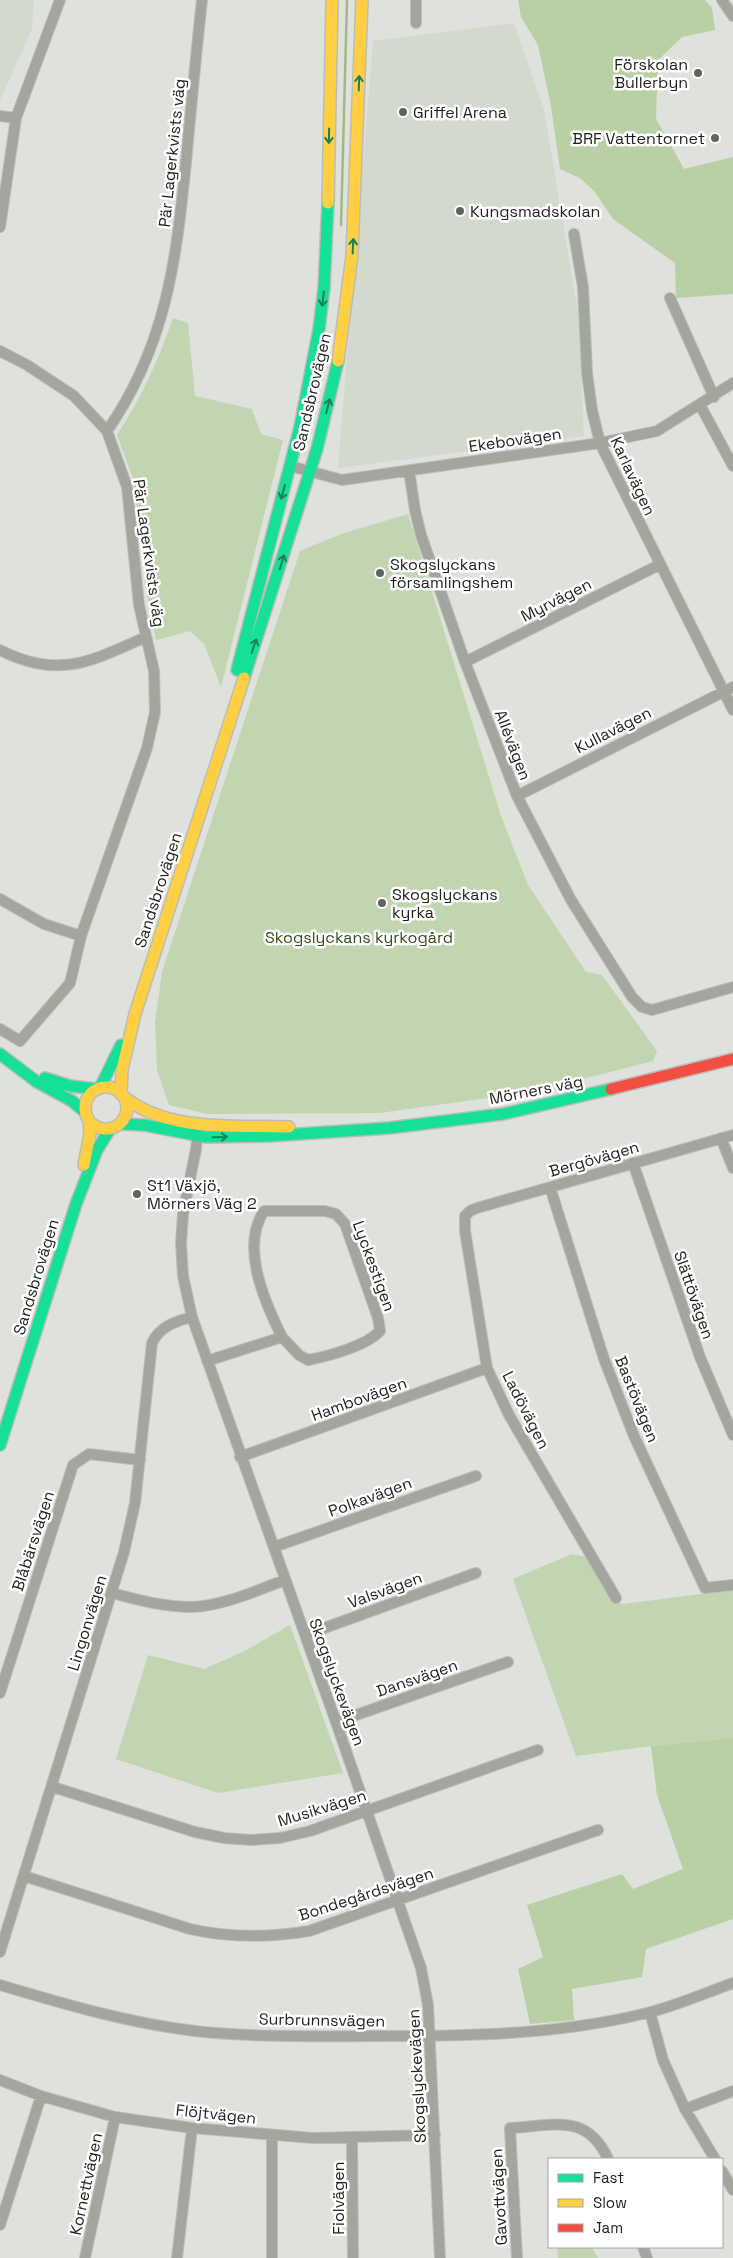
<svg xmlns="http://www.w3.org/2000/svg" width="733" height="2258" font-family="'Space Grotesk',sans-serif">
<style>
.built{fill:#d2dace}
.green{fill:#c1d5b1}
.forest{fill:#b8d0a3}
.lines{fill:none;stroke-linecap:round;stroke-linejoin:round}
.stream{stroke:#9dba82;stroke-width:2.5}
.street-casing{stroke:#bbbdba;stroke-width:12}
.fast-casing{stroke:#bbbdba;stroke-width:14}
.slow-casing{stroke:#bbbdba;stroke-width:14}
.jam-casing{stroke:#bbbdba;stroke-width:14}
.street{stroke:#a2a69d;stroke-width:10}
.fast{stroke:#16e098;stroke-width:11}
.slow{stroke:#ffcf43;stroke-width:11}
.jam{stroke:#f24e42;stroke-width:11}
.oneway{stroke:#1a805a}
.poi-dot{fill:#61635f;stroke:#fff;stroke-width:2}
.labels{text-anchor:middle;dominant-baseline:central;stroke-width:5;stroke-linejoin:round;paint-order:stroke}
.poi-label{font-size:16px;fill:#1d1f1b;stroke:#fff;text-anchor:start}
.street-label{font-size:16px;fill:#1d1f1b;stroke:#fff}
.park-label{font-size:16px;fill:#324d16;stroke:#fff}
</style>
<rect width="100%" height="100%" fill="#dee1dc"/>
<path class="built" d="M0 0H34L32 29 0 100Z
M514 23 544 110 578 313 584 436 338 468 373 41Z"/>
<path class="green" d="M173 318 188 323 195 396 252 409 261 434 283 440 221 687 204 644 190 631 156 640 145 586 142 547 133 478 117 435C141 399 159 359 173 318Z
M408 514 501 816 528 885 586 972 602 975 657 1051 653 1061 532 1092 379 1113 208 1114 169 1105 157 1070 155 1023 162 972 300 551 341 534Z
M572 1554 586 1557 609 1597 623 1604 733 1590V1738L651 1746 576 1756 513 1579Z
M290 1625 343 1773 218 1793 116 1759 148 1655 204 1669 245 1651Z
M557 2247H592L598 2258H558Z"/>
<path class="forest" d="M518 0H705L712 8 715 30 682 37 658 60 656 119 684 169 733 157V294L676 298 675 263 613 219 595 192 580 178 560 169 551 106 538 45 521 17Z
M733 1738V1919L646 1949 642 1977 572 1989 574 2020 530 2024 518 1969 543 1957 527 1905 622 1874 633 1889 683 1869 657 1795 651 1746Z"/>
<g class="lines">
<path class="stream" d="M341 225 347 0"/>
<defs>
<path id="street" d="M722 0 733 16
M416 23V0
M0 116 16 118
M0 227 16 118 60 0
M574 234 583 287 587 373 592 410 600 443 733 710
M670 298 714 397
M0 351 27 365 74 396 107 431 127 487 139 605 154 671 155 712 147 748 81 936 70 983 20 1041 0 1029
M700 405 733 466
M107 431C166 346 176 262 186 162 191 108 196 54 202 0
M290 466 342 480 600 443 657 431 733 383
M409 470 415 510 421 535 465 662 517 796 571 900 632 997 642 1007 652 1010 733 987
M0 650C59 680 91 661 146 637
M465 662 659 565
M517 796 733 687
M0 899 44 924 81 936
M198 1130 196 1149 183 1214 181 1243 183 1276 192 1317 336 1722 421 1968 428 2005 440 2258
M721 1138 733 1168
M633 1163 700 1357 733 1435
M550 1187 604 1359 634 1436 705 1588 733 1585
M207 1361 282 1337 299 1355 308 1360C329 1356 366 1346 380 1331L378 1318 345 1224 336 1214 325 1211H264C240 1247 265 1303 282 1337
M240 1457 487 1368
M274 1547 476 1476
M112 1593C138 1600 164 1607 192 1607 223 1606 255 1591 285 1580
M616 1598 509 1415 487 1368 465 1231V1216L470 1211 477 1208 733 1135
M305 1635 476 1573
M0 1693 73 1465 89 1454 140 1460
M336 1722 508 1662
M53 1787 195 1832 224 1838 251 1840 280 1838 310 1831 538 1750
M24 1876 190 1929C230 1938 267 1938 309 1931L598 1830
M0 1952 124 1552 135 1503 152 1343C159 1327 176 1321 192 1317
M0 1985C64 2004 128 2023 195 2031 258 2038 324 2036 388 2036 476 2036 562 2034 647 2013 676 2006 705 1993 733 1983
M650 2012 663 2060 685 2109 715 2159
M0 2080 41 2096 115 2117 192 2128 313 2138 435 2135
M685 2109 733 2091
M352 2138 353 2258
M722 2171 733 2190
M0 2225 41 2096
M643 2247 647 2258
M85 2258 115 2117
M177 2258 192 2128
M272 2258V2136
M517 2258 510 2128C552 2126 587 2112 608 2159"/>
<path id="fast" d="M237 670 300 427 319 329 324 288 328 203
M244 678 317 449 338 361
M0 1054 37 1082 72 1101 85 1112
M45 1078 70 1086 97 1089
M100 1088 121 1045
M120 1124 144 1125 206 1137 269 1136 389 1128 503 1114 611 1089
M0 1445 76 1204 97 1150 110 1129"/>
<path id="slow" d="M328 203 332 0
M338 361 352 256 362 0
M85 1108a21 21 0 1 1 42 0a21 21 0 1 1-42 0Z
M121 1094 122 1070 135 1014 244 678
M124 1097C170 1133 234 1125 289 1127
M84 1165 90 1134 89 1121"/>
<path id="jam" d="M611 1089 733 1059"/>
</defs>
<use href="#street" class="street-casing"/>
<use href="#fast" class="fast-casing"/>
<use href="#slow" class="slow-casing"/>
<use href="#jam" class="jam-casing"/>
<use href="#street" class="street"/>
<use href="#fast" class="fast"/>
<use href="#slow" class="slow"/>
<use href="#jam" class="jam"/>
</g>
<defs><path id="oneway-shaft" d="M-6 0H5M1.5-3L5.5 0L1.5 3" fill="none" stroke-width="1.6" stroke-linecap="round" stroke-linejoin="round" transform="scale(1.25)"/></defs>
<g class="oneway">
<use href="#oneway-shaft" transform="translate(359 83) rotate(-88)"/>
<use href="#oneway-shaft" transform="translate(329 136) rotate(91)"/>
<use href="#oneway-shaft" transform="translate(353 246) rotate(-87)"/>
<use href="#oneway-shaft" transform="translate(323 299) rotate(97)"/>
<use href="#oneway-shaft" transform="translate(328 406) rotate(-76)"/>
<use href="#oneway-shaft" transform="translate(283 492) rotate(105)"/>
<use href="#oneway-shaft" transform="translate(282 562) rotate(-73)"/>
<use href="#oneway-shaft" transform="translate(254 646) rotate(-71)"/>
<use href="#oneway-shaft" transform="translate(220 1137) rotate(-1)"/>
</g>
<g class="poi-dot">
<circle cx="698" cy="73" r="5"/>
<circle cx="403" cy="112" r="5"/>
<circle cx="715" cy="138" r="5"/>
<circle cx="460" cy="211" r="5"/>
<circle cx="380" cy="573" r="5"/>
<circle cx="382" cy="903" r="5"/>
<circle cx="137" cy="1194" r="5"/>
</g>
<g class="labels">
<g class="poi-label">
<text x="688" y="64" text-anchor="end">Förskolan<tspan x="688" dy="18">Bullerbyn</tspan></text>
<text x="413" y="112">Griffel Arena</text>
<text x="705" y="138" text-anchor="end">BRF Vattentornet</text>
<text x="470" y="211">Kungsmadskolan</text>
<text x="390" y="564">Skogslyckans<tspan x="390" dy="18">församlingshem</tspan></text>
<text x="392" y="894">Skogslyckans<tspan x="392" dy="18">kyrka</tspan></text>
<text x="147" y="1185">St1 Växjö,<tspan x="147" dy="18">Mörners Väg 2</tspan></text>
</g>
<g class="street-label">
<text transform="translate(172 153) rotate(-84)">Pär Lagerkvists väg</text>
<text transform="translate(312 392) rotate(-77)">Sandsbrovägen</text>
<text transform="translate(515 440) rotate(-8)">Ekebovägen</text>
<text transform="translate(633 476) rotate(65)">Karlavägen</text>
<text transform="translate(149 553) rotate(82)">Pär Lagerkvists väg</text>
<text transform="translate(556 600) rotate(-27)">Myrvägen</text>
<text transform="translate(613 730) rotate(-27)">Kullavägen</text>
<text transform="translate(513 745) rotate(69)">Allévägen</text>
<text transform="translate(158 890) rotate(-72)">Sandsbrovägen</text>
<text transform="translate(536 1090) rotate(-11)">Mörners väg</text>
<text transform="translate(594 1159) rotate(-16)">Bergövägen</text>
<text transform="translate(374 1266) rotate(70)">Lyckestigen</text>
<text transform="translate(36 1277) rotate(-73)">Sandsbrovägen</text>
<text transform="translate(694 1295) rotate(71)">Slättövägen</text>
<text transform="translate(359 1399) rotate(-20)">Hambovägen</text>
<text transform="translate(637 1399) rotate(68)">Bastövägen</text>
<text transform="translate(526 1410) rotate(63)">Ladövägen</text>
<text transform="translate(370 1497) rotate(-20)">Polkavägen</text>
<text transform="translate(33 1541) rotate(-72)">Blåbärsvägen</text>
<text transform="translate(385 1590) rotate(-20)">Valsvägen</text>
<text transform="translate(87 1623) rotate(-73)">Lingonvägen</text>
<text transform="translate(417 1678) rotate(-19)">Dansvägen</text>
<text transform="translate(337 1682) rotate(70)">Skogslyckevägen</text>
<text transform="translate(322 1808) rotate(-17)">Musikvägen</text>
<text transform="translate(366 1894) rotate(-18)">Bondegårdsvägen</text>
<text transform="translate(322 2020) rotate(1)">Surbrunnsvägen</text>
<text transform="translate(417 2076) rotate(-93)">Skogslyckevägen</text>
<text transform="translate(216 2114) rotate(6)">Flöjtvägen</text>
<text transform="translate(86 2184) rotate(-78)">Kornettvägen</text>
<text transform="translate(499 2197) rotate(-93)">Gavottvägen</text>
<text transform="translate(338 2198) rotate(-90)">Fiolvägen</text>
</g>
<g class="park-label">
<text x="359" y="937">Skogslyckans kyrkogård</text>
</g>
</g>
<rect x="548" y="2158" width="175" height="90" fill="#ffffff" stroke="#a5a5a4"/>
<rect x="558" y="2174" width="25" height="8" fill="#16e098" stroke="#a5a5a4"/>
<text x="593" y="2183" font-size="15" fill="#1d1f1b">Fast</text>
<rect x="558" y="2199" width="25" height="8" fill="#ffcf43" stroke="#a5a5a4"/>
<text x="593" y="2208" font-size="15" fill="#1d1f1b">Slow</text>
<rect x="558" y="2224" width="25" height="8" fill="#f24e42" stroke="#a5a5a4"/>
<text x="593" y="2233" font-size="15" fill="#1d1f1b">Jam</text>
</svg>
